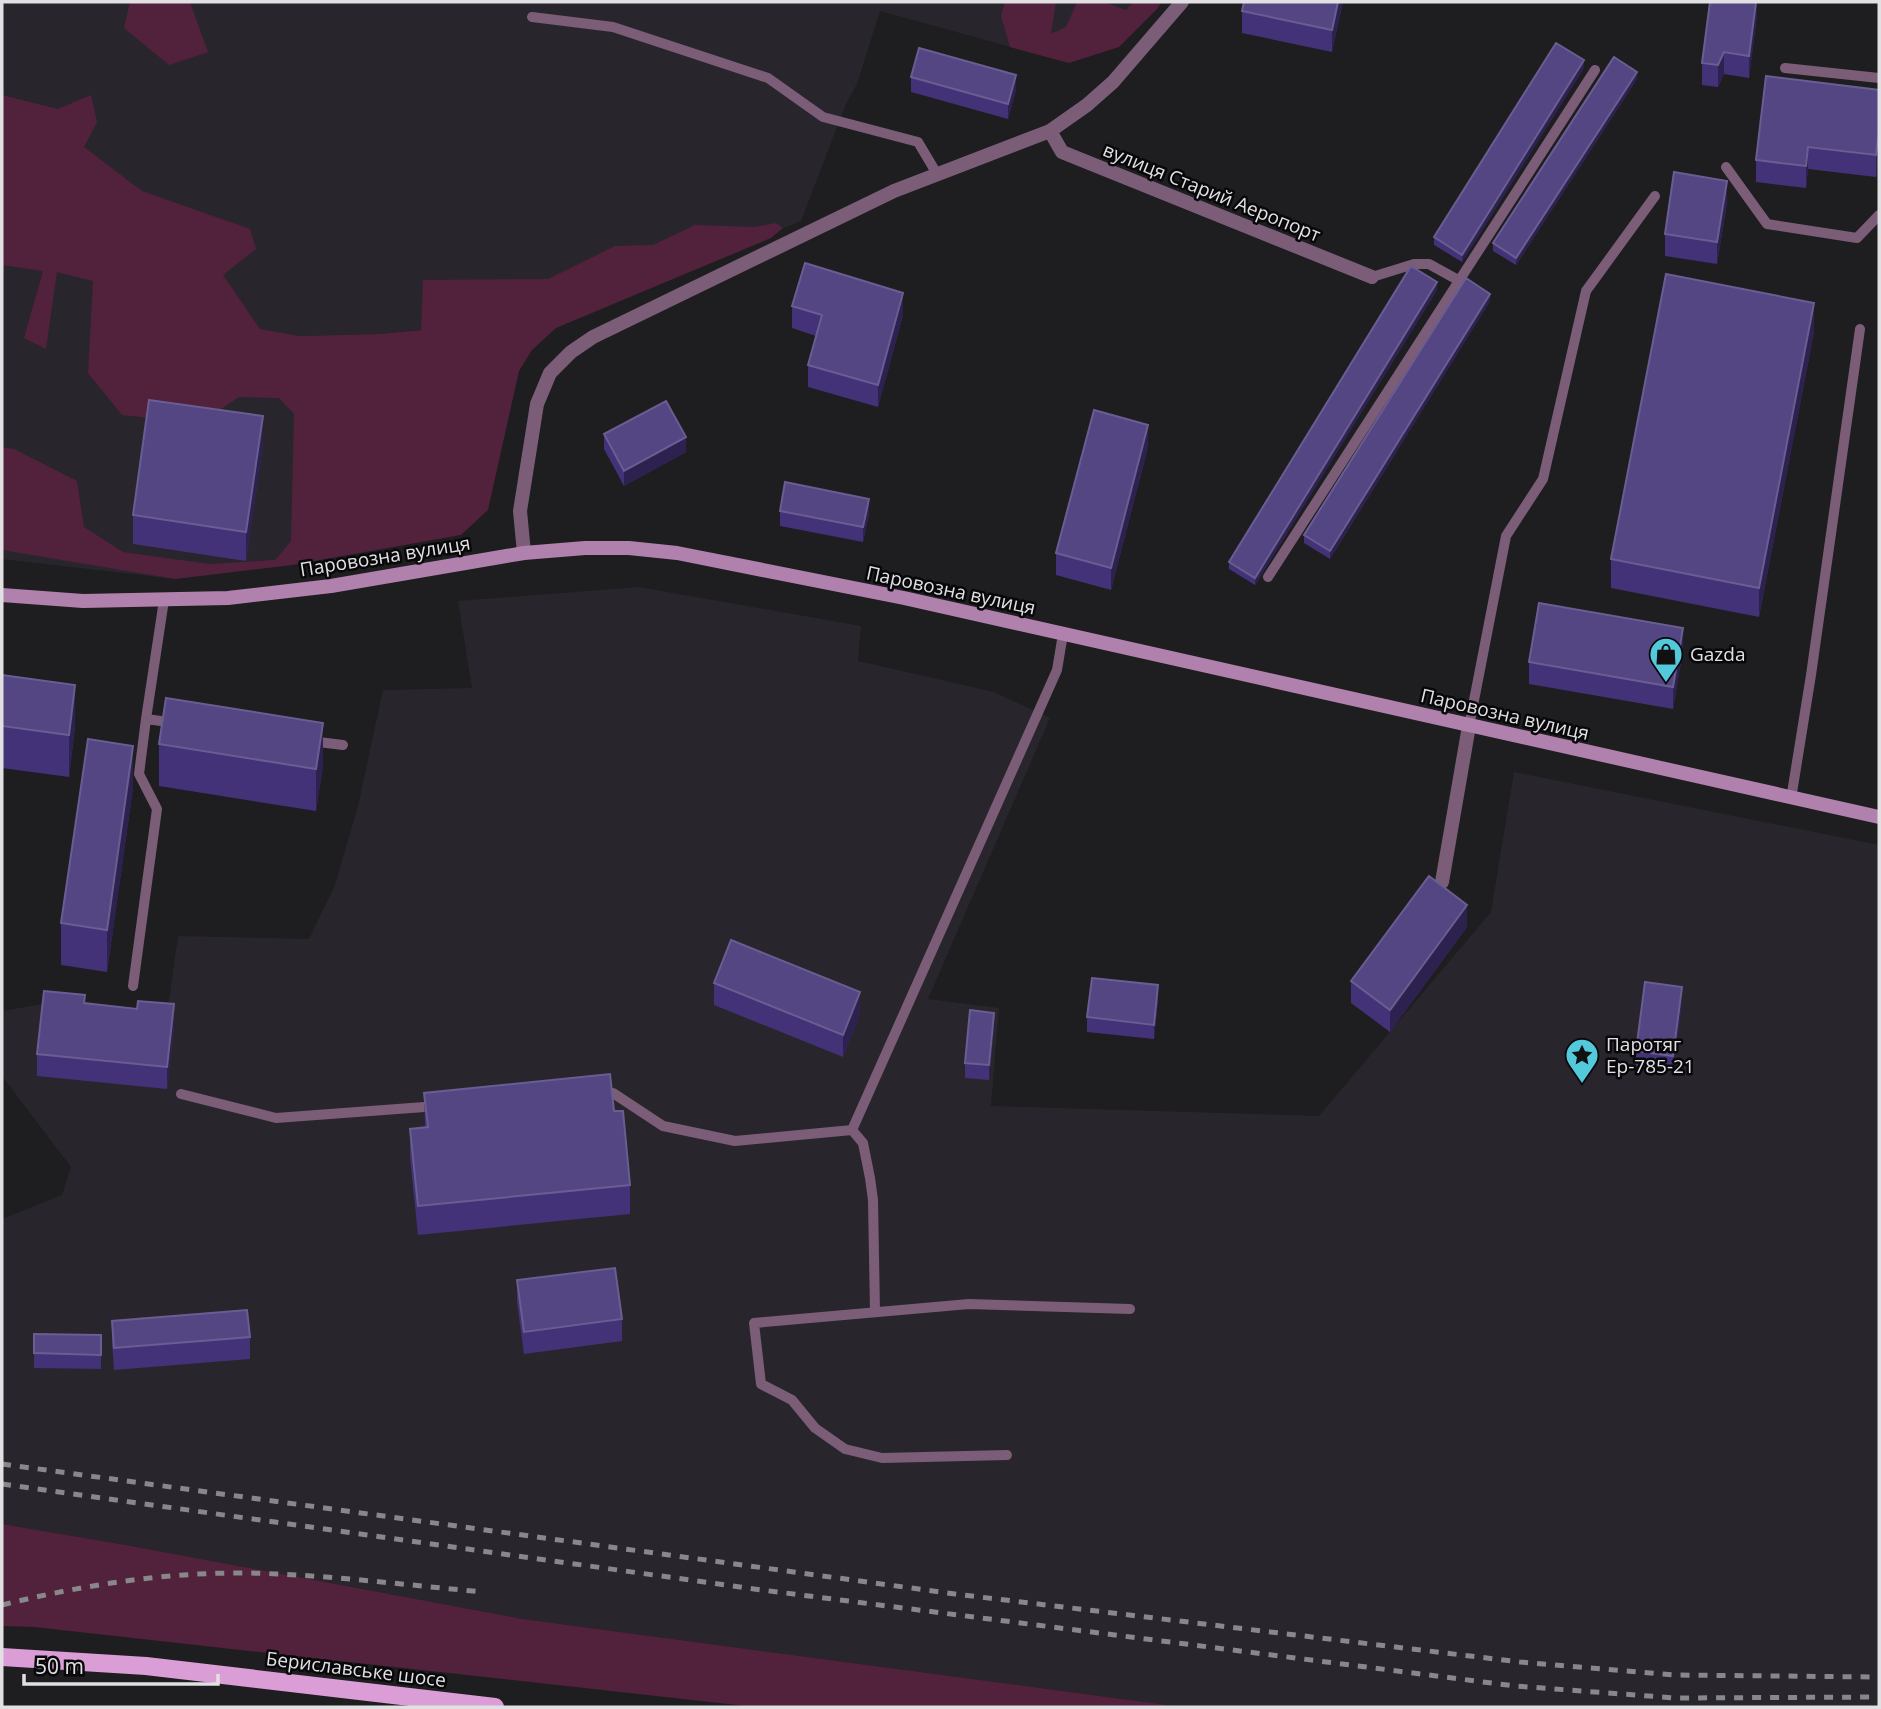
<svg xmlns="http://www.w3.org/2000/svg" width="1881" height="1709" font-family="'Open Sans',sans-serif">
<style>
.built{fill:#29252d}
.green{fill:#52213b}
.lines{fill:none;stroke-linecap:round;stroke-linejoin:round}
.service{stroke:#7b5d78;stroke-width:10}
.minor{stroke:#7b5d78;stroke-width:14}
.secondary{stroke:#b181ad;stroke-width:14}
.primary{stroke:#db9dd6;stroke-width:18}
.rail{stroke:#88878a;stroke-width:5;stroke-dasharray:9 9;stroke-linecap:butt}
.wall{fill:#433277}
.shaded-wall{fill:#2d224f}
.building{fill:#544583;stroke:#6a5d92;stroke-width:2}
.labels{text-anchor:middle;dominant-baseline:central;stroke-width:5;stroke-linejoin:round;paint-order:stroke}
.street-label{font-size:19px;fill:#e1e0e2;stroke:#080709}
.poi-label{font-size:19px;fill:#e1e0e2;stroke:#080709;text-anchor:start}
</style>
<rect width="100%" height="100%" fill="#1e1d20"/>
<path class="built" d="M2 2H1148L1069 63 880 11 857 84 846 104 801 221 570 314 379 334 299 336 292 565 175 579 2 559Z
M639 587 861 626 858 661 994 692 1050 718 928 999 999 1008 991 1106 1319 1116 1491 912 1514 772 1879 845V1707H1182L523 1619 126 1545 2 1524V1219L62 1195 71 1167 2 1076V1011L61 1001 140 1009 168 1008 178 936 309 939 335 885 358 806 383 690 472 688 458 601Z"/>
<path class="green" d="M130 2H190L208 52 169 65 124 28Z
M1005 2H1056L1051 34 1066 27 1077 2H1104L1126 10 1133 2H1161L1158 8 1119 47 1069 63 1010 47 1001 16Z
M2 95 58 109 91 95 97 122 84 147 142 191 250 229 256 249 223 275 260 329 299 336 379 334 421 330 423 280 548 279 615 246 653 245 695 225 755 227 776 223 783 228 771 238 556 328 532 350 519 371 488 510 461 535 292 565 175 579 2 550V447L14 449 77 481 84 527 123 552 210 564 275 560 291 541 294 414 279 398 239 397 200 423 122 415 88 373 93 281 57 272 46 349 24 338 43 271 2 265Z
M2 1524 126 1545 523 1619 1182 1707H755L34 1627 2 1626Z"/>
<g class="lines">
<path class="service" d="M532 17 613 27 768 78 823 117 918 142 937 174
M1785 68 1879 78
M1726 167 1767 224 1857 238 1879 215
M1372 277 1414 264H1429L1458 280
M1268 577 1595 70
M164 600 146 719 176 723
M1469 726 1506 536 1543 479 1586 291 1655 196
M310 741 343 745
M1791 799 1811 675 1860 329
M133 986 157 809 139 774 146 719
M181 1094 276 1118 438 1106
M597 1094 613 1093 663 1126 735 1141 852 1130
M875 1312 873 1200 870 1178 863 1143 852 1130 1057 670 1063 634
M1007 1455 882 1458 845 1449 815 1428 792 1400 761 1384 754 1323 969 1304 1130 1309"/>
<path class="minor" d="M1050 131 1062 152 1372 277
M524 553 520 511 537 404 550 373 571 352 593 337 894 191 1050 131 1087 105 1113 82 1182 2
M1442 882 1469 726"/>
<path class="secondary" d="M2 595 83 601 228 598 331 586 524 553 585 548H629L677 553 904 598 1879 817"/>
<path class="primary" d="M2 1657 146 1666 495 1707"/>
<path class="rail" d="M2 1464 955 1594 1520 1662 1674 1675 1879 1677
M2 1484 754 1589 1515 1686 1675 1698 1879 1697
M2 1605C91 1583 184 1569 277 1574 346 1577 415 1586 484 1592"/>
</g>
<path class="wall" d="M1343 2 1332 52 1242 33V11Z
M1757 2V15L1749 78 1724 74 1718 87 1702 85V63Z
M1584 68 1462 262 1434 245V237Z
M911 77 1016 90 1008 119 911 92Z
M1637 79 1516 265 1493 251V243Z
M1879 90V153L1876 177 1808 169 1806 188 1756 182V160Z
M1727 203 1717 264 1665 256V234Z
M1437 290 1255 585 1229 569V562Z
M1490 301 1330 559 1304 543V535Z
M792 306 903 315 878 407 808 387V365L816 336 792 328Z
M1814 332 1759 617 1611 588V559Z
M604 434 686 452 624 486 604 449Z
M263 445 246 561 133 544V515Z
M1148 447 1111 590 1056 575V553Z
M780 511 869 514 863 542 780 526Z
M1683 650 1673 709 1529 684V662Z
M2 675 75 727 69 777 2 768Z
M159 744 323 765 316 811 159 786Z
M133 788 107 972 61 965V923Z
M1467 927 1390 1032 1351 1003V981Z
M714 983 860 1014 843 1057 714 1005Z
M1158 1000 1154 1039 1087 1032V1017Z
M1682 1002 1673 1071 1636 1066V1051Z
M85 1003 174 1026 167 1089 37 1076V1054Z
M994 1027 989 1080 965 1078V1063Z
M424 1093 614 1111 630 1185V1214L418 1235 410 1158V1129L425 1127Z
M517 1280 622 1319V1341L524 1354 517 1302Z
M112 1321 250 1337V1359L114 1370 112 1343Z
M34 1334 101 1335V1369L34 1368Z"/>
<path class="shaded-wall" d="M1338 2H1343L1332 52V30Z
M1756 2H1757V15L1749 78V56Z
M1724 52V74L1718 87V65Z
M1584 60V68L1462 262V255Z
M1637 72V79L1516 265V258Z
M1016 75V90L1008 119V104Z
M1879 131V153L1876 177V155Z
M1808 147V169L1806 188V166Z
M1727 181V203L1717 264V242Z
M1437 282V290L1255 585V578Z
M903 293V315L878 407V385Z
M1490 294V301L1330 559V551Z
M1814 303V332L1759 617V588Z
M263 416V445L246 561V532Z
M1148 425V447L1111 590V568Z
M686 437V452L624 486V471Z
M869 499V514L863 542V527Z
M1683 628V650L1673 709V687Z
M75 685V727L69 777V735Z
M323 723V765L316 811V769Z
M133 746V788L107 972V930Z
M1467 905V927L1390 1032V1010Z
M1158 985V1000L1154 1039V1025Z
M1682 987V1002L1673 1071V1056Z
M860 992V1014L843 1057V1035Z
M174 1004V1026L167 1089V1067Z
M994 1013V1027L989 1080V1065Z"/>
<path class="building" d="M1244 2H1338L1332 30 1242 11Z
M1710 2H1756L1749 56 1724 52 1718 65 1702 63Z
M1556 43 1584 60 1462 255 1434 237Z
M919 48 1016 75 1008 104 911 77Z
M1614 57 1637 72 1516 258 1493 243Z
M1766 76 1879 90V131L1876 155 1808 147 1806 166 1756 160Z
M1674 172 1727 181 1717 242 1665 234Z
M805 263 903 293 878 385 808 365 822 315 792 306Z
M1411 266 1437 282 1255 578 1229 562Z
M1666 274 1814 303 1759 588 1611 559Z
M1466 278 1490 294 1330 551 1304 535Z
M149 400 263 416 246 532 133 515Z
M666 401 686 437 624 471 604 434Z
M1094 410 1148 425 1111 568 1056 553Z
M785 482 869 499 863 527 780 511Z
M1539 603 1683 628 1673 687 1529 662Z
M2 675 75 685 69 735 2 726Z
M166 698 323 723 316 769 159 744Z
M88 739 133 746 107 930 61 923Z
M1429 876 1467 905 1390 1010 1351 981Z
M731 940 860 992 843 1035 714 983Z
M1092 978 1158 985 1154 1025 1087 1017Z
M1645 982 1682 987 1673 1056 1636 1051Z
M44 991 85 995 84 1003 137 1009 138 1001 174 1004 167 1067 37 1054Z
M970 1010 994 1013 989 1065 965 1063Z
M610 1074 614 1111H623L630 1185 418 1206 410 1129 428 1127 424 1093Z
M615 1268 622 1319 524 1332 517 1280Z
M247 1310 250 1337 114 1348 112 1321Z
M34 1334 101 1335V1355L34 1353Z"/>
<defs>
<symbol id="shop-pin" viewBox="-11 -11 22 30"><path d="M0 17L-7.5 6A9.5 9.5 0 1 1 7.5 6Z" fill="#53cadc" stroke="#080709"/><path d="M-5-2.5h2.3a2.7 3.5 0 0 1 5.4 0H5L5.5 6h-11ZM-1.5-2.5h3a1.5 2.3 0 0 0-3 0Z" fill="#111"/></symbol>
<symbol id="sight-pin" viewBox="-11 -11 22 30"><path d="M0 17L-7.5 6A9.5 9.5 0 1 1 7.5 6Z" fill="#53cadc" stroke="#080709"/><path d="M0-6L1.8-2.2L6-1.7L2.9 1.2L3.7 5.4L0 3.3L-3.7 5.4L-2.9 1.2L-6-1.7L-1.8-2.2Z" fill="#111"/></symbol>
</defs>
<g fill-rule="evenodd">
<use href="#shop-pin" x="1647" y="635" width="38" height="52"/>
<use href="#sight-pin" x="1563" y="1036" width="38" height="52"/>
</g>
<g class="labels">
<g class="street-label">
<text transform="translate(1212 192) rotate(22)">вулиця Старий Аеропорт</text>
<text transform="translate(385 556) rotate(-9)">Паровозна вулиця</text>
<text transform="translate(951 590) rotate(12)">Паровозна вулиця</text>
<text transform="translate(1505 714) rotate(13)">Паровозна вулиця</text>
<text transform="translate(356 1669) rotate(7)">Бериславське шосе</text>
</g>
<g class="poi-label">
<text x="1690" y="654">Gazda</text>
<text x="1606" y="1044">Паротяг<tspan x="1606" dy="22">Ер-785-21</tspan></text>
</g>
</g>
<rect width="1881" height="1709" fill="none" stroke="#e1e0e2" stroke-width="7"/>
<path d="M24 1674v10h194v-10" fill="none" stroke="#e1e0e2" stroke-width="3.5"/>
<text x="35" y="1674" font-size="21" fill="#e1e0e2" stroke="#080709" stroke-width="5" paint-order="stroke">50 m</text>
</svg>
